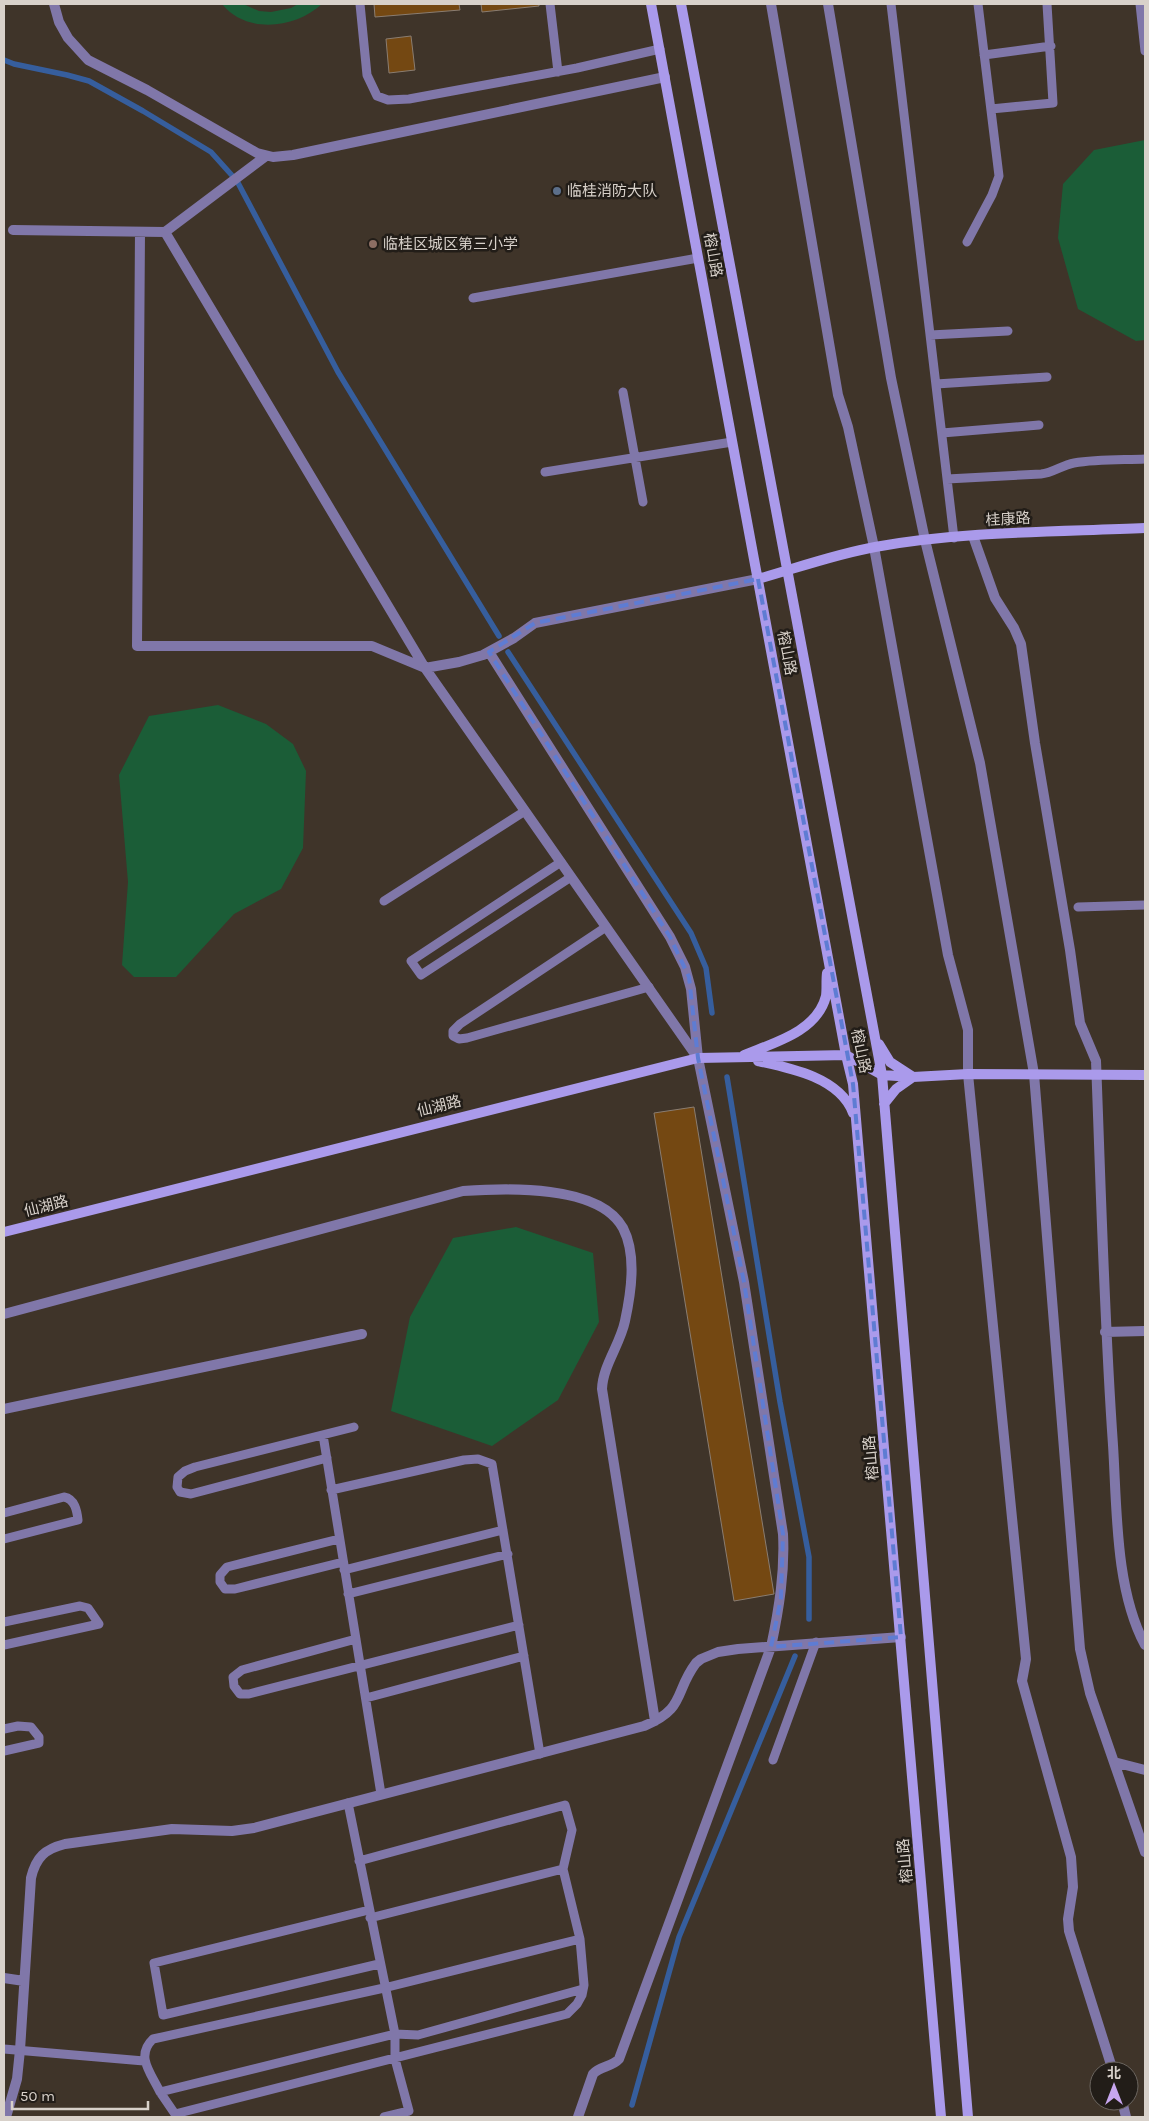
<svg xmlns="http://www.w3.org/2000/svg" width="1149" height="2121" font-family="Karla,'Noto Sans SC',sans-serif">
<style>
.green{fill:#1b5d37}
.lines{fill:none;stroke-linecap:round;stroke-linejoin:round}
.stream{stroke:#365e9d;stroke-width:5.5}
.building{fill:#744812;stroke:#8a7d71}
.lane{stroke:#8077a9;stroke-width:9}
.street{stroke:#8077a9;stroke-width:10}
.secondary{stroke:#aa9aeb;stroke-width:10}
.marked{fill:none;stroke:#5e7cd3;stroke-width:4;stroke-dasharray:10 6;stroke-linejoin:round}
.service-dot{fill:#5c6f8a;stroke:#221d18;stroke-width:2}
.education-dot{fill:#8d6e63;stroke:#221d18;stroke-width:2}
.labels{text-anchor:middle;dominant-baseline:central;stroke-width:5;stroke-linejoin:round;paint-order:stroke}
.poi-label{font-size:15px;fill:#d8d1ca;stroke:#221d18;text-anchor:start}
.street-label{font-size:15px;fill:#d8d1ca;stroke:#221d18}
</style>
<rect width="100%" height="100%" fill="#3f3429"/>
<path class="green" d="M222 4H243L259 11 271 12 291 8 298 4H322C296 28 247 35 222 4Z
M1145 140V340L1136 341 1078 309 1058 238 1063 184 1094 150Z
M218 705 266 724 293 744 306 771 303 848 281 889 234 914 176 977H134L122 965 128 882 119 775 149 716Z
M516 1227 593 1253 599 1322 558 1400 492 1446 391 1411 410 1317 453 1238Z"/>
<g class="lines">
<path class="stream" d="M4 60 14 64 67 75 89 81 143 111 211 152 237 181 338 372 499 636
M508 652 691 933 706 968 712 1013
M727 1077 780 1402 809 1557V1619
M632 2105 679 1937 795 1656"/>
</g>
<path class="building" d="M374 4H459L460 10 375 17Z
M481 4H539V6L482 12Z
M411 36 415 70 389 73 386 39Z
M694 1107 774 1594 734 1601 654 1113Z"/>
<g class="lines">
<path class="lane" d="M360 4 367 75 377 96 388 100 409 99 577 68 660 49
M550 4 558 72
M891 4 954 538
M1140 4 1145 51
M984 55 1051 46
M991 109 1053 103 1047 4
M967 242 992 195 999 176 978 4
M473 298 698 258
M930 335 1008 331
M936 384 1047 377
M623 392 643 502
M942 433 1039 425
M545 472 732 442
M947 479 1041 474C1053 473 1062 465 1074 463 1097 459 1122 460 1145 459
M561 862 411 961 421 975 571 877
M384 901 525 811
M1078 907 1145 905
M606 927 460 1024 453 1031V1036L459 1039 467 1038 649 987
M323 1435 381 1794
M327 1458 191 1494 180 1492 177 1487 178 1477 185 1471 195 1467 354 1427
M331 1490 464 1460 478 1459 492 1464 540 1754
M4 1513 64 1497C75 1499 77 1511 78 1520L4 1539
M339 1539 227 1567 220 1575V1582L225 1589H235L343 1562
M344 1570 503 1530
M348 1594 508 1554
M4 1622 80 1606 88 1608 99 1624 4 1645
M356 1639 242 1670 233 1677 234 1686 240 1694H249L519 1625
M366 1698 524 1656
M4 1729 18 1726 31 1727 39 1737V1743L4 1751
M773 1760 816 1642
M348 1803 395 2034 418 2035 583 1989
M369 1910 154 1963 163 2015 379 1964
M370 1918 563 1869
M4 2049 144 2061
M160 2092C151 2073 135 2056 153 2039L384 1988 580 1939
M175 2114 160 2092 395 2034V2059L409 2111 384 2117
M176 2117 175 2114 567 2014 577 2004 582 1995 584 1985 580 1939 563 1869 572 1830 565 1805 359 1861"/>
<path class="street" d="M54 4 59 22 68 38 88 60 147 90 257 153 273 157 293 155 665 77
M771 4 838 395 848 427 874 547 948 955 968 1030V1074L1026 1659 1022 1681 1071 1857 1073 1887 1068 1919 1069 1931 1113 2071
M828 4 891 378 925 540 980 763 1034 1074 1080 1649 1090 1693 1145 1852
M266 156 165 232 425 668 697 1057
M13 230 165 232
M140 232 137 646H372L425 668 459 662 483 655 514 638 535 623 758 579
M973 536 995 598 1014 628 1021 644 1035 743 1070 950 1080 1023 1096 1061C1101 1189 1104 1317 1113 1445 1117 1508 1115 1589 1145 1645
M489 652 670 937 685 967 691 989 698 1058 744 1282 783 1534C785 1572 779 1609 771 1647L619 2059C612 2067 600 2066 593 2074L578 2117
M4 1314 463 1191C506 1188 599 1184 623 1228 637 1255 631 1293 625 1321 620 1345 603 1365 602 1389L655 1721
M1105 1332 1145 1331
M4 1409 362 1334
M1114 1762 1145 1770
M4 1978 24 1981
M1122 2101 1126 2117
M6 2117 17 2079 20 2050 31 1878C36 1857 45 1849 65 1844L172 1829 232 1831 254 1828 644 1726C686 1709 674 1692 696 1663L701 1659 718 1652 738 1649 901 1637"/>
<path class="secondary" d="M651 4 846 1055 853 1084 941 2117
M681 4 882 1075 968 2117
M758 579C797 568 836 554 875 547 964 531 1056 532 1145 528
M879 1044 890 1062 913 1077 896 1089 884 1104
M744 1055C773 1043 817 1032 826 996 827 989 826 980 827 973
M758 1061C791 1068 840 1078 853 1113
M4 1232 698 1058 846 1055 882 1075 913 1077 968 1074 1145 1075"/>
</g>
<path class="marked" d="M758 579 853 1084 901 1637 771 1647 781 1598 783 1534 744 1282 698 1058 689 977 670 937 489 652 535 623Z"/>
<circle class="service-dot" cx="557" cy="191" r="5"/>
<circle class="education-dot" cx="373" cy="244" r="5"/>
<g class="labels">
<g class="poi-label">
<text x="567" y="191">临桂消防大队</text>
<text x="383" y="244">临桂区城区第三小学</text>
</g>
<g class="street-label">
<text transform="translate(713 255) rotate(80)">榕山路</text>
<text transform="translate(1008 519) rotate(-3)">桂康路</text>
<text transform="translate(787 653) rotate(79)">榕山路</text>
<text transform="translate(861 1051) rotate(78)">榕山路</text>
<text transform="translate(439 1106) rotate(-14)">仙湖路</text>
<text transform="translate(46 1206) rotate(-14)">仙湖路</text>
<text transform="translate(871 1458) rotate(-95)">榕山路</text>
<text transform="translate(905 1861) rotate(-95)">榕山路</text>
</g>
</g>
<rect width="1149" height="2121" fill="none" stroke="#d8d1ca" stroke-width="10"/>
<g transform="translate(1114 2086)"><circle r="24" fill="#221d18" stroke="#6b655f"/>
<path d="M0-4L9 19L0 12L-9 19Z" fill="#c7a6ef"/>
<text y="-8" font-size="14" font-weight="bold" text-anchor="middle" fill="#d8d1ca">北</text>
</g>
<path d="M12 2101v8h136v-8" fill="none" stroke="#d8d1ca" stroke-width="2.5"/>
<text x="20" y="2101" font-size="15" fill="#d8d1ca" stroke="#221d18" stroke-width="4" paint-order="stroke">50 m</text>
</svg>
